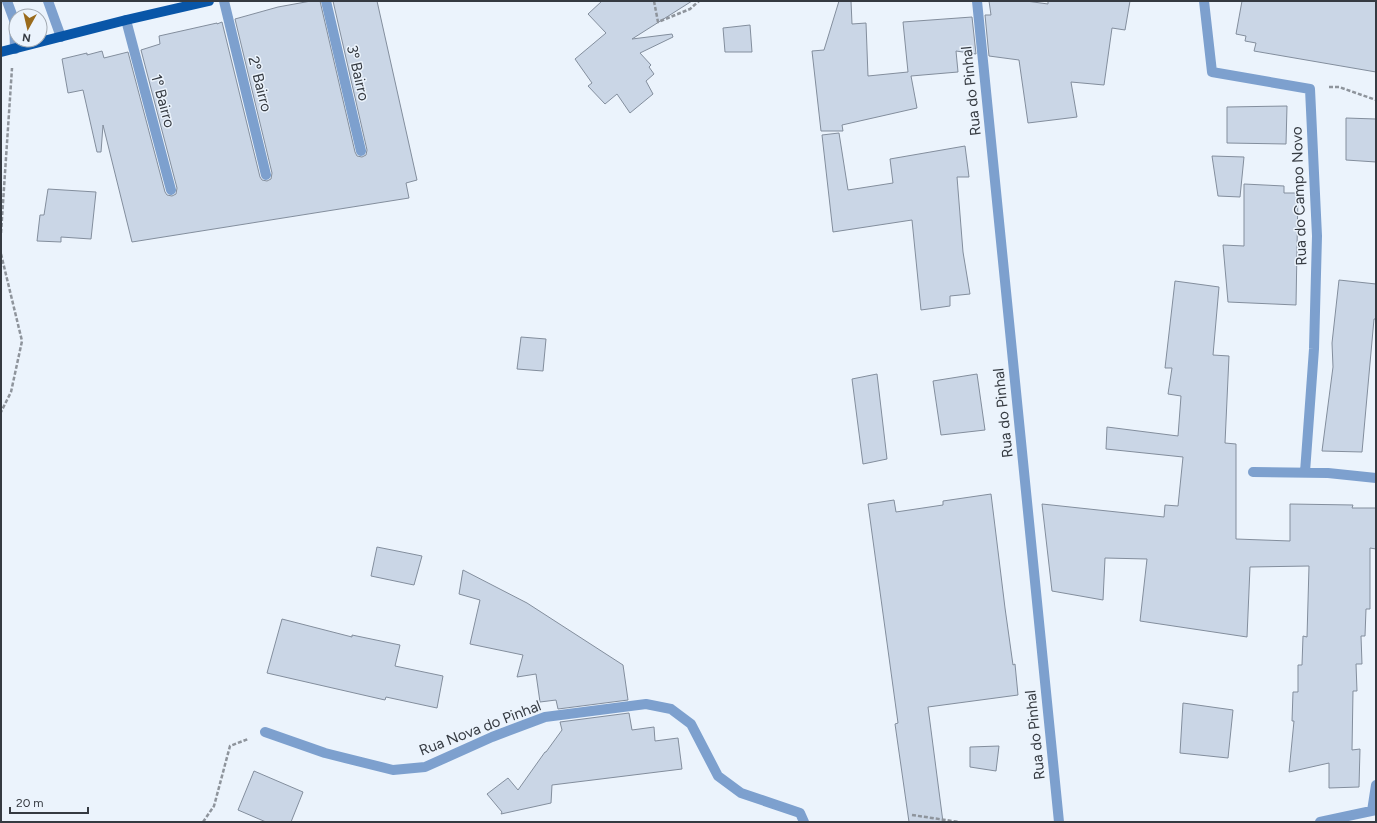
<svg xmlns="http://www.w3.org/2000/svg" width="1377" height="823" font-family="Figtree,sans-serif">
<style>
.building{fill:#cad6e6;stroke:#838e9d}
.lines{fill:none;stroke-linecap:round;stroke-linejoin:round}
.path{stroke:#8e949c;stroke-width:2.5;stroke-dasharray:4 2;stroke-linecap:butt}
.minor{stroke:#7da0ce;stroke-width:10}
.major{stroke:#0956a8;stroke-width:10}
.labels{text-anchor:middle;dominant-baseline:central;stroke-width:3;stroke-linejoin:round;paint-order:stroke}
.street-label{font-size:15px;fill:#353a41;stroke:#ebf3fc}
</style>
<rect width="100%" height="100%" fill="#ebf3fc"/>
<path class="building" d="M311 1H320L355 152 357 156 362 157 366 155 367 150 333 1H377L417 180 406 183 409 198 132 242 103 125 101 152H97L83 90 68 93 62 59 87 53V55L102 51 104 58 128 52 165 192 167 195 172 196 176 194 177 188 141 50 160 44 159 36 217 23V24L222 22 260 177 262 180 267 181 271 179 272 173 235 19 278 7Z
M602 1H692L632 39 672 34 673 37 640 53 651 65 649 67 654 74 646 81 653 94 630 113 617 94 605 104 588 86 592 83 575 59 606 33 588 14Z
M839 1H851L852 24 866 23 868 76 908 72 903 22 972 17 976 54 956 51 958 72 911 76 917 108 842 125 843 131H821L812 51 824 50Z
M989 1H1026L1048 4V1H1130L1125 30 1112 28 1104 85 1071 82 1077 117 1028 123 1019 60 989 56 985 15H991Z
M1242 1H1376V72L1254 51 1256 43 1245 41 1246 36 1236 34Z
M750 25 752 52H725L723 28Z
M1287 106 1286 144 1227 143V107Z
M1346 118 1376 119V162L1346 160Z
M839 133 848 190 893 183 890 159 965 146 969 177H957L963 252 970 294 950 296V306L921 310 912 220 833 232 822 135Z
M1212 156 1244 157 1240 197 1218 196Z
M1244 184 1284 186V193H1298L1296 305 1228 302 1223 245 1244 246Z
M48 189 96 192 91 239 61 237V242L37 241 40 215H44Z
M1339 280 1376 284V319H1374L1362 452 1322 451 1333 367 1332 343Z
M1175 281 1219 287 1213 355 1229 356 1225 443 1236 444V539L1290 541V504L1353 505 1352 508H1376V549L1370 548V609H1366L1365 636H1361L1362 664H1356L1357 691H1353L1352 750 1360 749 1359 787 1329 788V763L1289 772 1294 721H1292L1293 692H1298V665H1302L1303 636 1307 637 1309 566 1250 567 1247 637 1140 621 1147 559 1105 558 1103 600 1052 591 1042 504 1164 517 1165 505 1178 506 1183 457 1106 449 1107 427 1178 436 1181 396 1168 394 1172 368H1165Z
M521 337 546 339 543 371 517 369Z
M877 374 887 459 863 464 852 379Z
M977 374 985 430 941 435 933 381Z
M991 494 1005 608 1013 665 1015 664 1018 695 928 707 943 822H909L895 724 898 723 868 504 894 500 896 512 943 505V501Z
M377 547 422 556 414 585 371 576Z
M463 570 527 603 623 665 628 700 558 709 556 700 540 702 536 674 517 677 523 655 470 644 480 600 459 594Z
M282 619 352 637V635L400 645 395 666 443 676 437 708 386 697 385 700 267 673Z
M1183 703 1233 710 1228 758 1180 753Z
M629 713 632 730 654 727 655 741 678 738 682 769 552 785 551 803 501 814 502 812 487 794 508 778 518 790 545 752H546L562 730 560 722Z
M999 746 996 771 970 767V747Z
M254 771 303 792 291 822H266L238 810Z"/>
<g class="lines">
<path class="path" d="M654 1 658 22 690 9 699 1
M1329 87H1339L1376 100
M1 233 12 68
M1 254 22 341 11 392 1 412
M912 815 959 822
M203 822 214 806 230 746 248 739"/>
<path class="minor" d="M7 1 14 20 15 49
M48 1 61 37
M224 1 266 175
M326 1 361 151
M977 1 1059 822
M1204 1 1212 72 1310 89 1317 236 1314 349 1305 472
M126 20 171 190
M1253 472 1328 473 1376 478
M265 732 325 753 393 770 425 767 492 737 545 717 646 704 671 709 691 724 718 776 741 793 800 813 804 822
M1372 811 1376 785
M1320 822 1376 810"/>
<path class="major" d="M1 52 126 20 209 1"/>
</g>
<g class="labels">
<g class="street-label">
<text transform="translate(358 73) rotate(77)">3º Bairro</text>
<text transform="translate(260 84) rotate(76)">2º Bairro</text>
<text transform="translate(971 91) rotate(-96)">Rua do Pinhal</text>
<text transform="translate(163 101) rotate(75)">1º Bairro</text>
<text transform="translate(1299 196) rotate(-92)">Rua do Campo Novo</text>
<text transform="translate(1003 413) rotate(-96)">Rua do Pinhal</text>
<text transform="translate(480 728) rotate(-21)">Rua Nova do Pinhal</text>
<text transform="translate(1035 735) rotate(-96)">Rua do Pinhal</text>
</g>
</g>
<rect width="1377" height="823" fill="none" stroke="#353a41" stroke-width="4"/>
<g transform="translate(28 28) rotate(188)"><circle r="19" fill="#ebf3fc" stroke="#a2a9b1"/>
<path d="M0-3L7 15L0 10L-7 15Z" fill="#9a6b1c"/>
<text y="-6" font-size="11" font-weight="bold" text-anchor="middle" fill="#353a41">N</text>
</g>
<path d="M10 807v6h78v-6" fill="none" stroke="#353a41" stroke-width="2"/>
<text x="16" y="807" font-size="12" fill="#353a41" stroke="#ebf3fc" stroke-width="3" paint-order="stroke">20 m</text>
</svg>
